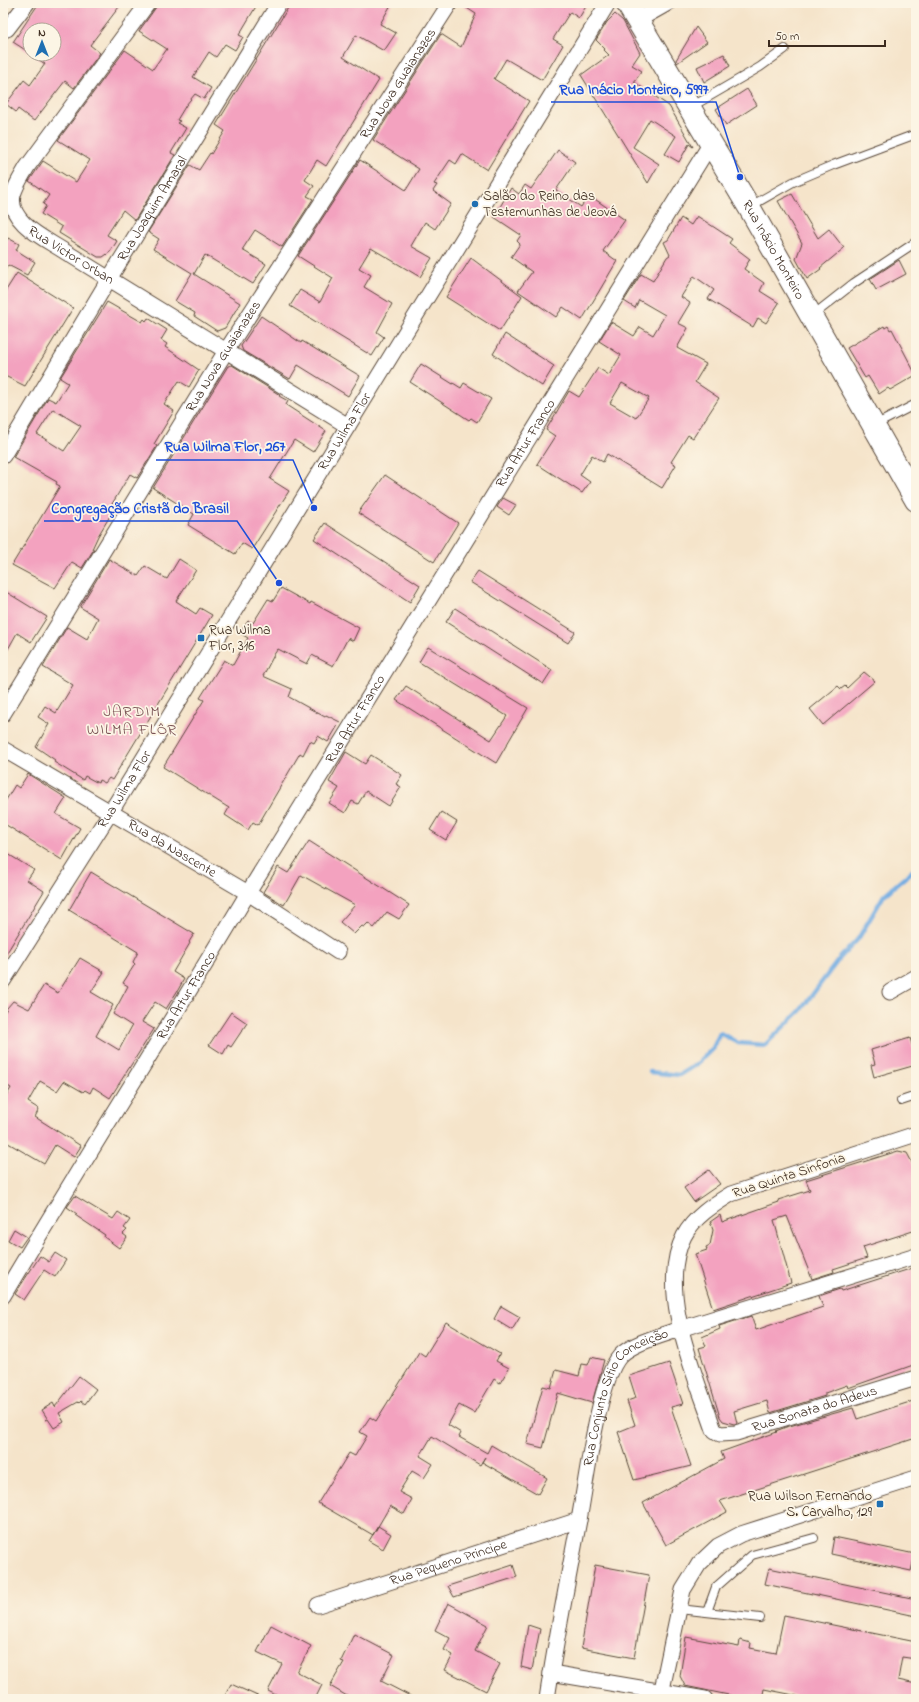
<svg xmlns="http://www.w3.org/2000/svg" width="919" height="1702" font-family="'Indie Flower',sans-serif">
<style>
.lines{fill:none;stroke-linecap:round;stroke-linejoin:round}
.stream{stroke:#72ace2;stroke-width:4.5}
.building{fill:#f3a2bf;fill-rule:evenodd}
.lane-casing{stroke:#574638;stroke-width:10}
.street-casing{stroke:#574638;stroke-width:17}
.secondary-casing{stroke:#574638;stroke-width:24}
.lane{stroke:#fff;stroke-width:8}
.street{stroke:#fff;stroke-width:15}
.secondary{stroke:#fff;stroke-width:22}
.poi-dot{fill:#1f6fb2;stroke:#fcf5e5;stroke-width:1.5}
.labels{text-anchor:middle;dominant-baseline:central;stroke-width:3.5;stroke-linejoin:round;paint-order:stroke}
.street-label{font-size:14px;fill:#3b2a1e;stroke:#fcf5e5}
.poi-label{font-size:14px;fill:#3b2a1e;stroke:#fcf5e5;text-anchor:start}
.quarter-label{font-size:16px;letter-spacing:1px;fill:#7b5456;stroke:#fcf5e5}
.leader{fill:none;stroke:#1d4ed8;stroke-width:1.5}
.callout-dot{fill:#1d4ed8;stroke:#fcf5e5;stroke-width:1.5}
.callout-label{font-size:15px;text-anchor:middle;font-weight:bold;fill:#1d4ed8;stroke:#fcf5e5;stroke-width:3.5;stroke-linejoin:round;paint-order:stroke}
</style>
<rect width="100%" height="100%" fill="#fcf5e5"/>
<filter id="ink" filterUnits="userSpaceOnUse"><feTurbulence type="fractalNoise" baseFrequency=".025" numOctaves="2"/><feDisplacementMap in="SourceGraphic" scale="8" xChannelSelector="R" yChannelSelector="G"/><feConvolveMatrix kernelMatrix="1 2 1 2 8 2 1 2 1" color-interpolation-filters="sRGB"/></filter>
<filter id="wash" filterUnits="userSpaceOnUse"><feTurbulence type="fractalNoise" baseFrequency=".012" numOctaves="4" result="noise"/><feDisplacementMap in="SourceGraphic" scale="16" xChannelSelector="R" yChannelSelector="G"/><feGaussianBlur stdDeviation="0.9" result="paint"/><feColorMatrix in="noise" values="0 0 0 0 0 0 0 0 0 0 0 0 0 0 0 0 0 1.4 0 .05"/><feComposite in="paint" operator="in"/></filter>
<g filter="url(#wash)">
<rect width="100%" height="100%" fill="#f5e4ca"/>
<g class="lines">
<path class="stream" d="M650 1072 679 1075 697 1064 713 1048 720 1033 738 1043 765 1045 800 1011 839 959 858 939 884 895 916 868"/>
</g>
<g id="blocks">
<path class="building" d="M39 3H122L90 45 100 53 74 88 65 81 34 121 18 109 16 112 6 104 24 80 30 85 45 64 31 54H54V30H30V53L13 42Z
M159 3H258L239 35 243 37 235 50 225 44 216 57 209 52 193 77 211 88 204 99 195 94 186 105 177 120 180 121 177 123 186 128 171 153 175 155 135 220 123 210 107 235 117 241 110 252 103 257H98L59 233 62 227 41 214 46 206 43 204 49 195 29 181 43 161 76 182 90 160 58 140 125 50 153 69 167 49 139 31Z
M291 3H392L380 24 396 33 384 51 356 35 343 57 379 80 326 166 317 160 305 180 314 186 307 196 313 199 282 247 255 230 242 250 266 264 253 284 205 255 194 274 240 303 225 328 217 331 194 316 195 313 175 301 192 273 153 249 159 239 148 232 190 165 199 170 210 153 211 154 225 131 216 125Z
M459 3H588L579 18 570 12 553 39 563 45 542 80 506 59 494 79 529 101 487 170 462 154 456 164 450 160 434 184 437 185 433 191 451 204 435 229 425 222 411 246 432 258 420 277 371 248 359 268 371 275 364 287 392 304 377 332 384 337 372 356 290 306 300 290 320 302 333 278 298 256 360 160 406 190 419 169 373 140 441 34 461 47 476 14Z
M615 14 623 21 640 53 632 65 642 71 634 82 669 106 693 147 689 144 679 162 665 154 676 136 650 119 633 147 659 164 648 183 581 75 609 55 604 50 605 49 596 40 607 22Z
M696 27 707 42 677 63 676 60Z
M724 54 730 66 704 82 697 67Z
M747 89 757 105 726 125 716 109Z
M558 150 575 162 556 190 581 207 589 195 625 220 603 251 617 261 582 320 563 307 556 317 518 291 532 272 511 257 520 244 517 241 521 235 494 217 511 188 519 194 525 185 531 189Z
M792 194 818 238 829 229 844 248 820 268 821 269 807 279 796 259 802 243 778 201Z
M697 216 732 239 729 243 750 259 744 269 764 283 760 291 779 303 766 323 758 318 753 327 708 299 714 290 694 276 681 297 690 303 678 323 688 328 677 348 706 364 695 382 719 398 693 438 688 435 671 462 676 465 662 488 607 454 603 462 592 455 580 475 590 482 582 493 537 464 555 436 546 430 569 391 579 397 598 368 609 375 621 355 599 341 611 322 634 336 640 327 653 335 665 315 639 300 635 308 624 301 641 274 653 281 667 257 670 255 664 242 668 240 681 218 691 225ZM622 383 649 398 636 418 610 403Z
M8 238 19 244 16 250 35 262 27 275 8 265 3 274V243L5 244Z
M471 258 522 296 500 331 446 297Z
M899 260 906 274 876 290 870 279Z
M17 273 73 308 25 386 3 375V295Z
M107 302 142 322 144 319 146 321 148 318 167 330 161 340 167 344 165 347 199 370 189 387 179 381 164 404 174 411 154 444 157 446 137 478 130 474 112 504 116 506 98 536 92 549H94L82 568 72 562 55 588 12 565 60 486 56 484 57 482 13 457 48 398 56 402 68 383 60 378ZM53 409 81 426 64 451 37 434Z
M261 316 301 343 302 341 360 376 348 396 298 365 290 379 243 351 241 346Z
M884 326 885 328 888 326 890 330 892 329 916 375 890 390 888 388 879 394 868 376 865 378 847 348Z
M505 334 554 366 542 386 493 354Z
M421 364 453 384V383L461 388 464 383 491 399 477 422 471 418 469 420 410 382Z
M232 365 280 395 279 396 288 401 286 405 326 431 313 452 294 440 270 479 289 491 252 549 242 543 235 554 188 525 194 514 153 488 228 366Z
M385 475 458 523 434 562 358 513Z
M503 498 516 505 509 515 497 507Z
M325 523 420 585 410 602 314 539Z
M109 559 138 576 145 566 167 579 179 559 196 570 176 601 196 614 200 608 212 615 112 780 109 778 105 783 99 780 98 783 85 776 83 780 54 762 55 760 36 747 49 724 38 717 45 706 56 713 73 685 43 667 67 627 87 639 98 618 80 607Z
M478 571 575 632 568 643 470 582Z
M281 588 310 604 311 602 359 628 353 641 348 638 333 666 312 655 307 664 278 649 275 653 263 676 292 689 289 697 325 717 326 715 340 722 328 742 318 736 314 743 310 741 303 755 300 753 258 825 253 822 248 830 225 815 229 808 163 767 204 700 200 698 224 660 233 665 248 638 240 633 248 621 253 623 268 599 273 601Z
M3 590 47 617 31 642 17 633 3 658Z
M455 608 552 670 543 684 446 622Z
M428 647 528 708 496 763 396 700 406 686 491 740 507 716 419 662Z
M864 672 875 681 823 725 810 709 838 686 841 689 845 686 847 688Z
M346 752 365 764 371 755 402 775 396 784 401 787 389 806 366 791 358 804 352 801 345 813 329 803 339 788 329 782Z
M28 774 66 798 56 814 80 828 62 860 3 823V805L15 785 19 788Z
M441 812 457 822 446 840 430 830Z
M309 841 409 905 399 919 387 912 374 928 368 923 364 927 362 926 354 934 340 922 355 905 301 875 284 905 263 892 278 867 288 873Z
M3 851 34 870 27 880 44 891 3 959Z
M91 872 194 934 189 942 190 943 173 972 184 979 178 990 166 1009 155 1002 142 1022 154 1029 110 1098 93 1087 90 1093 85 1090 83 1092 64 1081 57 1091 40 1081 28 1102 39 1109 35 1117 81 1146 74 1157 55 1145 44 1164 3 1140V1102L11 1088 3 1083V1015L7 1008 13 1001 29 1009 44 985 58 993 80 958 104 972 91 992 113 1005 96 1036 119 1050 132 1026 113 1014 128 986 123 983 135 964 133 962 138 952 69 910Z
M231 1012 247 1023 231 1047 228 1045 223 1054 209 1045Z
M910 1038 916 1057V1065L874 1077 871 1065 875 1064 871 1050Z
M898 1151 907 1153 916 1170V1230L863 1247 867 1258 833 1269 834 1272 812 1279 787 1216 774 1220 791 1283 713 1309 695 1254 707 1250 706 1247 710 1245 713 1230 710 1222 720 1215 722 1222 779 1202 778 1200 810 1190 806 1180Z
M709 1170 720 1184 694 1202 684 1188Z
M75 1196 113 1219 118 1212 130 1220 124 1228 127 1230 123 1234 127 1237 119 1248 104 1237 105 1235 75 1215 77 1214 67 1207Z
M14 1229 27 1237 20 1247 8 1240Z
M55 1253 66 1260 55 1277 44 1270 24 1300 15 1294 40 1256 49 1262Z
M916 1267V1364L848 1388 847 1385 825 1393V1396L770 1413 767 1401 734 1411 737 1423 734 1424 723 1421 720 1417 699 1348 706 1346 702 1337 720 1329 719 1326 751 1316 756 1330 823 1307 819 1296 840 1289 841 1291Z
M501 1306 520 1317 512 1330 494 1319Z
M446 1322 500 1354 496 1361 509 1368 500 1383 494 1379 474 1413 459 1405 448 1425 461 1433 459 1437 487 1453 491 1445 547 1478 538 1494 482 1462 485 1457 480 1465 432 1436 420 1456 433 1464 424 1478 412 1471 399 1492 412 1499 404 1514 390 1506 373 1535 318 1503 349 1453 355 1456 367 1436 360 1432 370 1417 376 1421 419 1352 425 1356Z
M591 1357 604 1360 592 1403 558 1393 543 1448 527 1444 543 1386 551 1388 556 1370 579 1376 582 1364 588 1365Z
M669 1363 683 1404 671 1407 691 1466 634 1480 618 1432 635 1425 627 1401 636 1398 629 1376Z
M79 1376 96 1389 85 1404 81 1401 79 1403 78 1402 59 1413 64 1422 54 1428 48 1419 45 1420 47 1418 42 1410 53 1403 55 1407Z
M916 1400V1438L720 1501 727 1512 666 1545 643 1503 724 1459 721 1452 777 1432 776 1431 786 1427 853 1408 857 1419Z
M378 1526 391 1534 383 1549 369 1541Z
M834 1537 915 1554 911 1571 831 1554Z
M513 1565 517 1577 491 1585 454 1597 448 1586Z
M595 1565 649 1575 634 1658 581 1648Z
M769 1568 916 1599V1616L765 1584Z
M448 1603 488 1625 475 1651 500 1664 486 1691 445 1670 453 1655 444 1650 450 1638 435 1630Z
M784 1615 916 1642V1659L902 1657 898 1680 916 1684V1699H800V1697L789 1694 764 1689 762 1699H748L685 1686 680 1676 686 1637 739 1647 740 1640 751 1643 750 1648 776 1653Z
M271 1625 311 1646 297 1672 322 1685 315 1699H284L268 1691 282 1664 257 1652Z
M528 1625 540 1629 532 1670 521 1667Z
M354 1634 394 1655 381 1681 416 1699H352L330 1686 344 1662 341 1661Z
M231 1684 264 1699H223Z"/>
</g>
</g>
<g filter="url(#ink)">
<use href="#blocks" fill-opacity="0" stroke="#574638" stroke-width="1"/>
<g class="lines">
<defs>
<path id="lane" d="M691 107 760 67 785 49
M749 207 793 182 833 165 916 134
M812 316 854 283 916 242
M875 425 916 404
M901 1101 916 1096
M679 1609 760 1618
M707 1612 716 1587 752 1555 814 1538"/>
<g id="street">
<path id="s1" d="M148 3 27 167C22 176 16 184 13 195 7 222 46 239 64 251L348 426"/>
<path d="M638 20 668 3"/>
<path d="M7 29 27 3"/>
<path id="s2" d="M3 456 109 279 279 3"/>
<path id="s3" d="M3 714 226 351 450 3"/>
<path id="s4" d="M3 749 248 893 338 952"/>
<path id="s5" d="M3 981 110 813 608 3"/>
<path d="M890 992 916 977"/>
<path id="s6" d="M916 1134 731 1194C713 1205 694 1217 684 1236 656 1290 696 1376 714 1430L720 1434 736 1433 916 1378"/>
<path id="s7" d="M3 1296C83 1161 168 1028 248 893L711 143"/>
<path id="s8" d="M318 1605 579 1520"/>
<path d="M551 1673 705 1699"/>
<path id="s9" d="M547 1699C556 1639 568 1580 579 1520 586 1484 598 1381 620 1356 632 1343 663 1335 680 1329L916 1256"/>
<path d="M660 1699 683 1590 699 1564 718 1546 741 1534 916 1478"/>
</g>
<g id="secondary">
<path id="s10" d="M627 3 749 207 916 500"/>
</g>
</defs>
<use href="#lane" class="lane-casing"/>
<use href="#street" class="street-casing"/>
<use href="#secondary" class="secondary-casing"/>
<use href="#lane" class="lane"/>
<use href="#street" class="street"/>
<use href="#secondary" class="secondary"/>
</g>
</g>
<g class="poi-dot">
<circle cx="475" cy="204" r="4"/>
<rect x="197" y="634" width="8" height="8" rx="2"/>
<rect x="876" y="1500" width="8" height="8" rx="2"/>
</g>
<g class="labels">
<g class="street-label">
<text stroke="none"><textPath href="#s3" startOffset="744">Rua Nova Guaianazes</textPath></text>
<text stroke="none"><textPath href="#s2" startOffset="289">Rua Joaquim Amaral</textPath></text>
<text stroke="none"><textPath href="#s10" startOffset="287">Rua Inácio Monteiro</textPath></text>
<text stroke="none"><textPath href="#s1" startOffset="324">Rua Victor Orban</textPath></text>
<text stroke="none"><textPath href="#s3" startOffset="420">Rua Nova Guaianazes</textPath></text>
<text stroke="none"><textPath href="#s5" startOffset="647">Rua Wilma Flor</textPath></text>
<text stroke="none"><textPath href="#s7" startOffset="1000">Rua Artur Franco</textPath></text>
<text stroke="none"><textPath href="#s7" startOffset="676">Rua Artur Franco</textPath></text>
<text stroke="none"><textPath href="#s5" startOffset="227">Rua Wilma Flor</textPath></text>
<text stroke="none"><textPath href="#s4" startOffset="196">Rua da Nascente</textPath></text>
<text stroke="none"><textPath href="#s7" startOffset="352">Rua Artur Franco</textPath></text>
<text transform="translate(789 1176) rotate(-18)">Rua Quinta Sinfonia</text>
<text stroke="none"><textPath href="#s9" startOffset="321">Rua Conjunto Sítio Conceição</textPath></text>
<text stroke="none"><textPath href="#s6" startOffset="565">Rua Sonata do Adeus</textPath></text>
<text stroke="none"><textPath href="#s8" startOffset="137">Rua Pequeno Principe</textPath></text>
</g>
<g class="poi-label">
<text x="483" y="196">Salão do Reino das<tspan x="483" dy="16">Testemunhas de Jeová</tspan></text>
<text x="209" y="630">Rua Wilma<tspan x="209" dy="16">Flor, 316</tspan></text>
<text x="872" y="1496" text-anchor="end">Rua Wilson Fernando<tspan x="872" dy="16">S. Carvalho, 129</tspan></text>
</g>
<g class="quarter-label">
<text x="132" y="712">JARDIM<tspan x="132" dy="18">WILMA FLÔR</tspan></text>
</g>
</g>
<path class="leader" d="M740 177L716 102H551M314 508L293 460H156M279 583L237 521H44"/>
<g class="callout-dot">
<circle cx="740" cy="177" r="4"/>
<circle cx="314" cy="508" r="4"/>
<circle cx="279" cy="583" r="4"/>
</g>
<g class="callout-label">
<text x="634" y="94">Rua Inácio Monteiro, 5997</text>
<text x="225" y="451">Rua Wilma Flor, 267</text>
<text x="140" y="513">Congregação Cristã do Brasil</text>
</g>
<rect width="919" height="1702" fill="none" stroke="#fcf5e5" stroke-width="16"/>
<g transform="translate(42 42)"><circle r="19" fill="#fcf5e5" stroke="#afa495"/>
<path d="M0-3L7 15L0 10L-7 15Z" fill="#1f6fb2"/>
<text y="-6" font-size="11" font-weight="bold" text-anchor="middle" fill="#3b2a1e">N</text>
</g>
<path d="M769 40v6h116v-6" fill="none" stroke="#3b2a1e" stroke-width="2"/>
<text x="775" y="40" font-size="12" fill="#3b2a1e" stroke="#fcf5e5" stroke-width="3" paint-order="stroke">50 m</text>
</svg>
